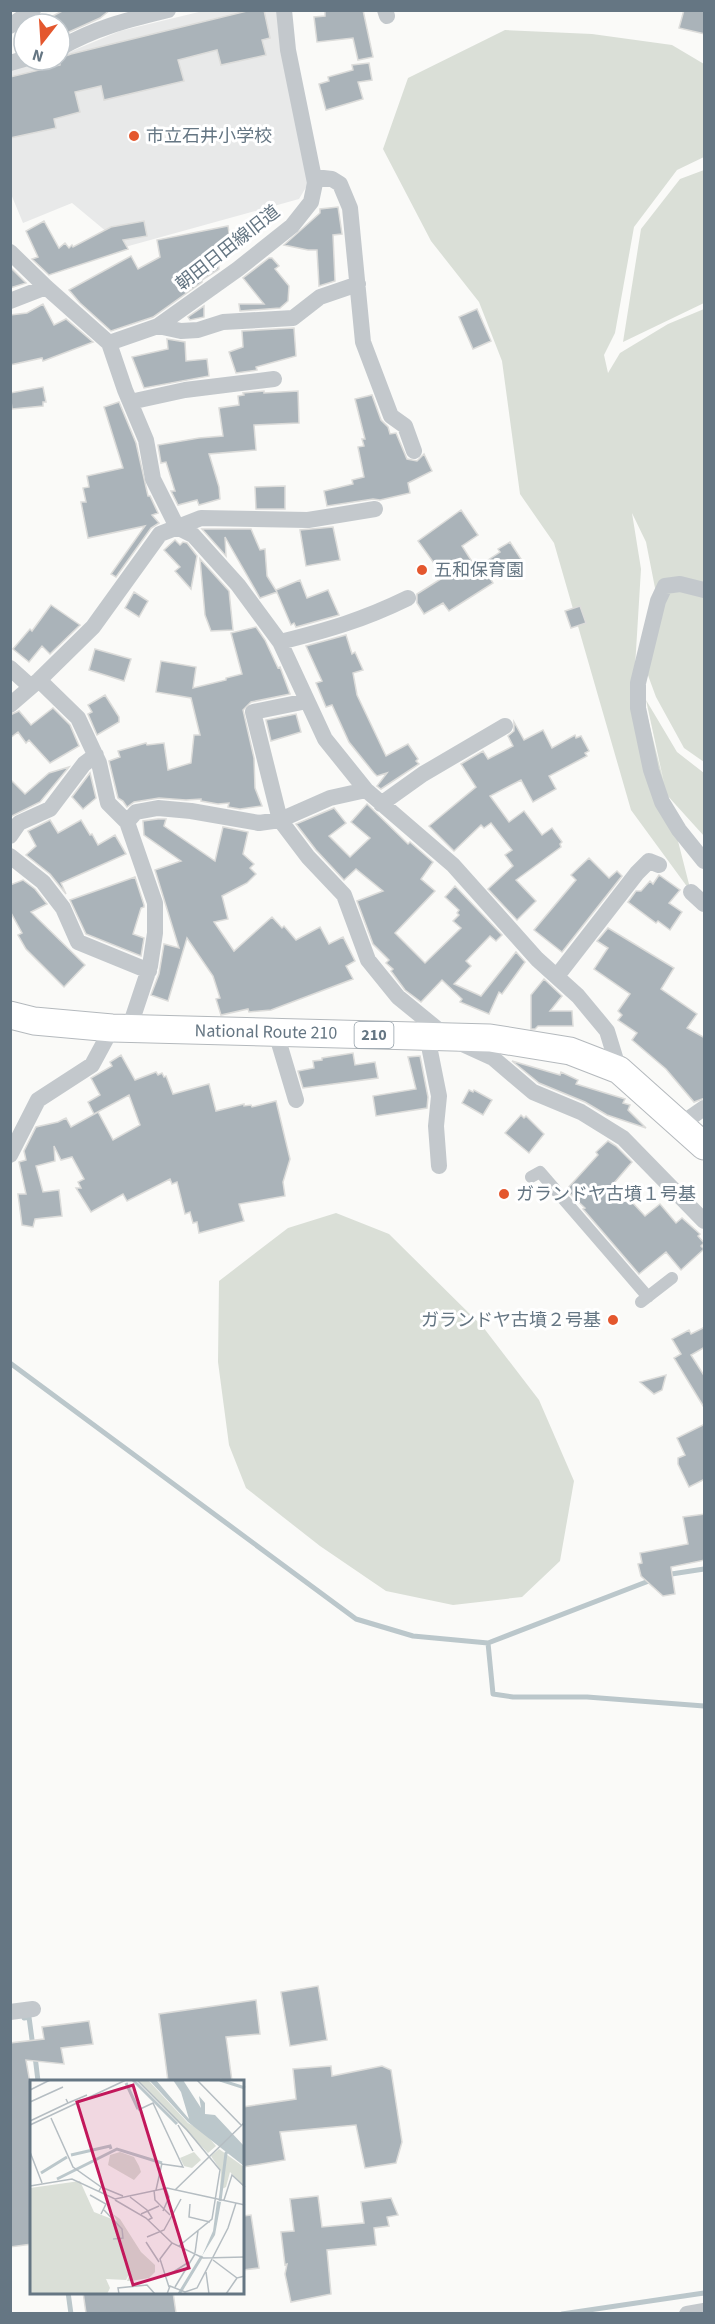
<svg xmlns="http://www.w3.org/2000/svg" width="715" height="2324" font-family="'Source Sans 3','Noto Sans JP',sans-serif">
<style>
.built{fill:#e8e9e9}
.green{fill:#dadfd7}
.lines{fill:none;stroke-linecap:round;stroke-linejoin:round}
.stream{stroke:#bbc7cb;stroke-width:5}
.building{fill:#aab3b9;stroke:#dcdcda;stroke-width:1.5}
.trunk-casing{stroke:#b4b9bd;stroke-width:29}
.pedestrian{stroke:#c3c8cc;stroke-width:12}
.minor{stroke:#c3c8cc;stroke-width:16}
.trunk{stroke:#fff;stroke-width:27}
.poi-dot{fill:#e4572e;stroke:#fff;stroke-width:2}
.labels{text-anchor:middle;dominant-baseline:central;stroke-width:6;stroke-linejoin:round;paint-order:stroke}
.shield{fill:#fff;stroke:#939fa8;stroke-width:1.5}
.shield-label{font-size:16px;font-weight:bold;fill:#657683}
.poi-label{font-size:18px;fill:#657683;stroke:#fff;text-anchor:start}
.street-label{font-size:18px;fill:#657683;stroke:#fff}
.inset-river{fill:none;stroke:#bbc7cb;stroke-width:3}
.inset-road{fill:none;stroke:#b5bdc2;stroke-width:1.5}
.view{fill:#c2185b;fill-opacity:0.15;stroke:#c2185b;stroke-width:3}
.inset-edge{fill:none;stroke:#657683;stroke-width:3}
</style>
<rect width="100%" height="100%" fill="#fafaf8"/>
<path class="built" d="M203 11H277L308 184 299 199 125 247 72 203 23 223 11 194 10 69 46 60H60V56L120 31Z"/>
<path class="green" d="M505 30 592 34 672 45 704 64V157L677 170 634 227 615 333 604 355 608 373 620 353 668 324 704 309V762L684 748 656 697 642 659 656 593 646 542 632 513 641 569 635 667 664 783 646 700 677 752 704 773V836L666 794 691 892 631 810 554 543 520 494 502 361 479 302 431 241 383 149 408 78Z
M704 170V303L623 342 641 229 680 179Z
M336 1213 389 1234 483 1327 539 1400 574 1481 560 1561 522 1597 453 1605 386 1591 320 1546 246 1488 229 1445 218 1362 219 1281 288 1228Z"/>
<g class="lines">
<path class="stream" d="M10 1363 356 1619 413 1636 488 1643 654 1579
M665 1575 704 1569
M488 1643 493 1694 513 1697H587L704 1706
M24 2018 29 2017 33 2047
M35 2056 38 2081
M68 2292 71 2314
M562 2314 704 2293"/>
</g>
<path class="building" d="M64 10H110L100 18 60 36V24H38Z
M251 10H264L270 38 262 40 266 55 221 65 217 50 178 60 184 81 104 100 101 86 75 92 80 112 54 119 56 128 10 138V77L60 65V58L71 54Z
M325 10H363L373 57 358 60 353 38 317 42 314 17 325 16Z
M684 10H705V34L679 28Z
M369 63 372 80 358 82 363 99 326 110 319 84 329 81 328 77 353 70 352 65Z
M338 207 342 234 333 235 335 281 319 286 317 250H308L284 245 320 213V209Z
M44 221 59 248 65 243 69 248 72 245 73 247 111 227 144 221 147 236 123 240 128 249 49 275 32 259 38 257 26 231Z
M228 226 232 253 222 254 223 257 218 258 219 269 202 280V282L153 317 111 331 80 303 69 290 131 256 138 269 160 257 157 240Z
M269 258H272L279 266 275 269 289 286 288 301 280 308 240 311 239 304H264L243 278Z
M10 267 26 283 10 288Z
M43 304 54 325 66 319 93 342 43 361 42 358 10 365V315L27 313Z
M204 306V317L190 320 188 317Z
M477 309 491 341 473 349 459 317Z
M294 328 296 356 256 367 257 370 236 373 229 352 243 347 242 331Z
M167 339 185 342 186 361 207 359 209 376 144 388 132 357 168 349Z
M43 387 46 402H43V406L12 409 10 393Z
M264 391V393L298 391 299 423 254 425 256 450 209 454 219 487 220 499 199 505 197 500 178 505 171 491H175L166 462 161 463 158 445 199 438 223 436 219 408 239 405 238 396 244 395 243 393Z
M372 395 381 420 388 427 390 434 396 433 407 459 417 461 424 454 432 471 408 483 410 493 380 500 373 499 327 506 324 491 353 484 352 480 364 477 358 447 364 446 362 439H365L355 399Z
M119 402 136 443 148 496H150L158 513 152 515 159 523 151 528 116 577 111 574 145 526 88 538 81 502H86L83 488 89 487 87 476 123 468 104 407Z
M285 486V509H256L255 487Z
M461 510 478 535 462 546 476 568 500 552 498 549 510 542 521 559 490 578 493 583 449 611 443 603 424 614 417 603V594L444 577 418 541Z
M333 527 340 560 306 566 300 530Z
M202 529H251L260 550 265 549 267 576 277 592 260 598 225 537 226 556Z
M175 540 180 545 183 542 187 543 197 556 191 589 175 571 180 567 164 550Z
M200 559 229 591 233 630 211 631 205 615Z
M300 580 307 598 328 590 339 615 296 627 294 623 291 625 276 590Z
M134 592 148 601 139 617 125 608Z
M51 605 80 625 50 654 42 646 29 662 13 649 30 629 32 631Z
M580 606 586 623 571 628 565 611Z
M256 627 265 640 278 668 280 667 290 694 251 702 243 710 254 758 255 788 262 806 240 809 228 807 229 803 218 804 201 801V799L186 800 159 798 134 802 127 807 123 801 118 798 109 761 120 757 118 751 146 743 147 745 164 743 168 770 191 763 194 735H200L191 698 156 692 161 661 196 667 193 688 226 680V678L242 674 231 633Z
M346 635 352 654 355 652 363 670 353 673 357 695 386 756 408 744 418 759 416 761 419 764 381 789 377 786 387 773 377 776 374 773 349 742 332 705 326 707 316 683 322 681 306 646Z
M95 649 131 659 124 681 89 670Z
M105 695 119 717V722L97 735 88 714 92 712 88 705Z
M53 708 70 725 79 746 50 763 29 740 26 743 18 732 10 738V715L19 711 31 725Z
M296 714 301 732 271 741 266 720Z
M514 722 524 740 543 730 552 748 575 735 576 738 581 736 589 751 585 753 587 756 549 776 556 789 533 802 521 780 490 796 509 822 524 811 542 835 552 828 562 842 560 844 561 847 516 880 536 901 517 920 488 889 513 866 505 855 512 850 491 823 484 828 481 825 454 851 429 826 476 787 461 764 483 751 488 759 513 746 508 736 514 731Z
M69 767 40 802 10 817V779L25 794 49 773Z
M90 773 96 798 83 809 72 797Z
M367 804 408 844 410 842 433 862 421 879 435 891 395 933 425 963 461 928 453 921 459 915 457 913 459 910 445 897 455 886 502 935 496 941 490 936 466 961 471 966 454 984 481 996 516 952 525 962 502 994 499 992 489 1014 460 1002 462 999 442 980 421 1002 405 990 391 971 393 969 386 963 389 960 373 944 357 901 383 891 356 869 344 880 316 850 296 824 334 808 346 823 329 836 350 857 370 838 351 822Z
M158 819H166L164 826 215 861 223 827 248 832 243 854 254 864 250 868 256 874 247 883 222 896 228 919 214 922 234 951 272 917 282 928 284 926 296 940 320 927 329 944 343 937 355 961 346 966 353 979 271 1010 249 1012 248 1009 221 1015 216 999 220 998 213 976 187 938 168 1001 151 995 159 974 164 944 179 948 155 870 181 861 144 835 143 821Z
M50 820 58 833 81 820 90 835 92 834 98 845 115 835 126 854 61 883 66 894 50 874 26 855 36 846 28 831Z
M589 858 609 878 617 871 622 876 562 952 534 930 576 880 571 875Z
M659 875 680 890 669 903 682 912 670 930 658 921 656 923 628 902 636 891H641L650 881 653 884Z
M135 877 144 905V907L141 908 133 934 144 938 141 956 86 934 70 900Z
M23 880 35 889 47 904 31 912 85 965 64 987 26 949 18 935 22 933 10 911V885Z
M608 928 674 968 661 989 697 1014 687 1028 705 1038V1098L694 1102 666 1069 632 1040 637 1033 618 1020 622 1015 618 1011 630 994 594 969 608 948 597 941Z
M544 979 562 996 550 1011H572L573 1026H538L535 1029H531V995Z
M353 1053 355 1065 375 1062 378 1078 303 1088 298 1071 314 1068 313 1061 322 1060V1058Z
M121 1055 135 1080 156 1072 158 1075 162 1073 164 1077 166 1076 173 1094 209 1084 216 1111 244 1104V1106L251 1105 252 1107 276 1101 290 1159 283 1182 285 1196 239 1204 244 1221 199 1233 197 1222 193 1223 190 1212 185 1214 177 1182 172 1184 170 1179 127 1201 123 1194 91 1212 76 1188H81L78 1182 84 1179 72 1157 61 1160 54 1146 55 1161 36 1166 43 1192 59 1190 62 1216 35 1219 33 1227 22 1225 18 1194H26L19 1162 26 1160 24 1151 36 1127 58 1122 66 1118 71 1127 98 1112 113 1140 140 1125 129 1095 94 1114 88 1102 100 1095 91 1078 112 1066 110 1062Z
M420 1056 428 1097 427 1108 376 1116 373 1096 416 1089 408 1057Z
M512 1061 560 1075 561 1072 578 1080 576 1084 625 1099 623 1103 630 1105 628 1110 646 1128 607 1115 585 1102 539 1083Z
M469 1090 473 1092 474 1090 492 1100 483 1115 462 1103Z
M521 1115 524 1118 526 1116 544 1134 529 1153 505 1133Z
M608 1141 616 1146 632 1162 614 1183 645 1216 660 1204 676 1223 682 1218 700 1234 698 1236 704 1243 701 1246 704 1249 681 1270 666 1252 639 1274 583 1209 585 1208 566 1190 598 1155 596 1152Z
M705 1327V1347L691 1355 705 1377V1409L674 1358 681 1354 672 1339 689 1330 691 1334Z
M666 1375 662 1390 654 1394 640 1382Z
M705 1424V1479L689 1487 678 1464V1458L685 1455 677 1438Z
M705 1514V1560L671 1567 675 1594 663 1596 641 1576 638 1564 642 1563 640 1553 688 1544 683 1517Z
M318 1986 327 2040 290 2046 281 1992Z
M256 2000 260 2034 226 2037 232 2081H168L159 2014Z
M89 2021 93 2044 61 2048 64 2064 26 2060 32 2094V2244L10 2247V2043L44 2039 42 2027Z
M331 2066 332 2076 382 2066 391 2070 402 2142 396 2163 365 2168 356 2125 280 2132 285 2160 243 2167V2107L296 2099 293 2069Z
M318 2196 322 2227 364 2223 361 2202 391 2198 398 2215 387 2217 389 2226 374 2228 376 2245 327 2250 331 2294 291 2302 285 2274 287 2264 285 2265 281 2232 294 2231 290 2199Z
M251 2215 259 2268 243 2270V2216Z
M83 2292H173L176 2313H86Z"/>
<g class="lines">
<defs>
<path id="trunk" d="M10 1015 34 1021 112 1028 490 1038 570 1051 619 1070 704 1146"/>
</defs>
<use href="#trunk" class="trunk-casing"/>
<path class="pedestrian" d="M531 1177 540 1172 648 1297
M641 1302 672 1278"/>
<path class="minor" d="M385 10 387 16
M10 26 33 10
M60 48C97 27 127 20 168 10
M10 63 24 59
M314 177 332 179 340 184 350 208 363 342 391 416 405 426 414 451
M10 252 46 287 109 343
M10 301 46 287
M158 326 181 331 198 330 223 322 293 318 320 297 358 284
M109 343 125 390 146 440 153 479 177 527 193 535 238 585 280 642 325 739 366 790 453 865 537 959 578 996 607 1031 619 1070
M109 343 158 326 238 269 292 226 311 202 315 183 288 50 284 10
M130 402 185 390 274 379
M704 590 680 584 665 586 658 601 638 683V708L651 770 662 802 679 830 704 861
M280 642C328 630 363 620 408 598
M10 668 31 687
M39 680 78 718 99 763 108 803 127 822 155 903V933L150 966 129 1029
M307 701 253 712 280 820 308 857 344 895 368 960 398 997 447 1037 493 1058 533 1092 581 1112 623 1138 704 1221
M10 705 39 680 93 627 160 534 201 518 308 520 375 509
M381 804 423 774 505 726
M127 822 136 812 158 808 191 811 259 823 280 820 330 798 366 790
M10 836 19 823 50 809 84 764 96 755
M10 856 43 882 63 908 78 942 149 971
M691 892 704 904
M557 976 637 873 649 861 659 865
M276 1033 296 1100
M427 1036 439 1096 436 1126 439 1166
M681 1124 704 1108
M10 1155 38 1100 92 1065 112 1028
M10 2012 33 2009
M687 2314 704 2311"/>
<use href="#trunk" class="trunk"/>
</g>
<g class="poi-dot">
<circle cx="134" cy="136" r="6"/>
<circle cx="422" cy="570" r="6"/>
<circle cx="504" cy="1194" r="6"/>
<circle cx="613" cy="1320" r="6"/>
</g>
<g class="labels">
<rect class="shield" x="354.5" y="1022" width="39" height="26" rx="4.5"/>
<g class="shield-label">
<text x="374" y="1035">210</text>
</g>
<g class="poi-label">
<text x="146" y="136">市立石井小学校</text>
<text x="434" y="570">五和保育園</text>
<text x="516" y="1194">ガランドヤ古墳１号基</text>
<text x="601" y="1320" text-anchor="end">ガランドヤ古墳２号基</text>
</g>
<g class="street-label">
<text transform="translate(228 248) rotate(-38)">朝田日田線旧道</text>
<text transform="translate(266 1032) rotate(1)">National Route 210</text>
</g>
</g>
<g transform="translate(30 2080)">
<rect width="214" height="214" fill="#fafaf8"/>
<path d="M107 0H118L158 43 173 51 186 66 178 73ZM189 69 214 87V107L200 92 196 107 190 110 191 91 181 76ZM90 72 104 77 109 86 111 92 104 100 78 85 80 75ZM164 72 171 80 162 88 154 86 150 78ZM50 101 64 132 87 141 83 134 90 139 111 172 125 185V192L119 198 101 201H97L101 191 96 200 76 199 80 208 77 214H0V108Z" fill="#dadfd7"/>
<path d="M119 0H126L159 39 151 12 143 0H153L171 28 169 16 175 23V34L185 35 214 66V86L158 42ZM187 121 191 122 185 155 172 176 183 151Z" fill="#bbc7cb"/>
<path class="inset-river" d="M103 0 147 44M190 0 215 8M96 3 108 29M41 75 80 66 81 69M11 93 37 77M27 99 87 69 132 83M190 121 196 73 201 69M149 214 172 176"/>
<path class="inset-road" d="M107 0 157 50 190 90 182 139 149 166M167 0 211 45M0 10 20 0M36 19 38 23 57 15M0 22 33 7M108 30 123 23 153 87 132 84M21 38 43 87 71 107 69 111M0 41 38 23M0 45 96 0M148 45 163 71M0 72 12 103M0 106 42 99 85 119 137 108 215 125M71 107 93 116M124 110 125 120 140 135M126 110 132 83M145 110 215 42M60 115 76 124 71 134M100 117 117 130 122 138 118 140M85 120 116 138 142 163 173 178 215 177M194 120 202 95 215 107M160 124 159 137 180 142M74 130 92 149 93 158 83 159M133 131 139 117 136 109M111 134 129 126M117 157 134 150 151 119M116 162 129 182M165 173 168 151M183 180 207 198 215 196M176 192 179 214M137 196 159 182M139 207 130 179 142 163M145 207 165 174M89 214 88 208 117 205 125 214M137 214 140 206 155 212 167 208 198 148 206 123M196 214 207 198"/>
<path class="view" d="M103 5 159 188 103 205 47 22Z"/>
<rect width="214" height="214" class="inset-edge"/>
</g>
<rect width="715" height="2324" fill="none" stroke="#657683" stroke-width="24"/>
<g transform="translate(42 42) rotate(197)"><circle r="28" fill="#ffffff" stroke="#c1c8cd" stroke-width="1.5"/>
<path d="M0-4.5L10 22L0 15L-10 22Z" fill="#e4572e"/>
<text y="-9" font-size="16" font-weight="bold" text-anchor="middle" fill="#657683">N</text>
</g>
</svg>
